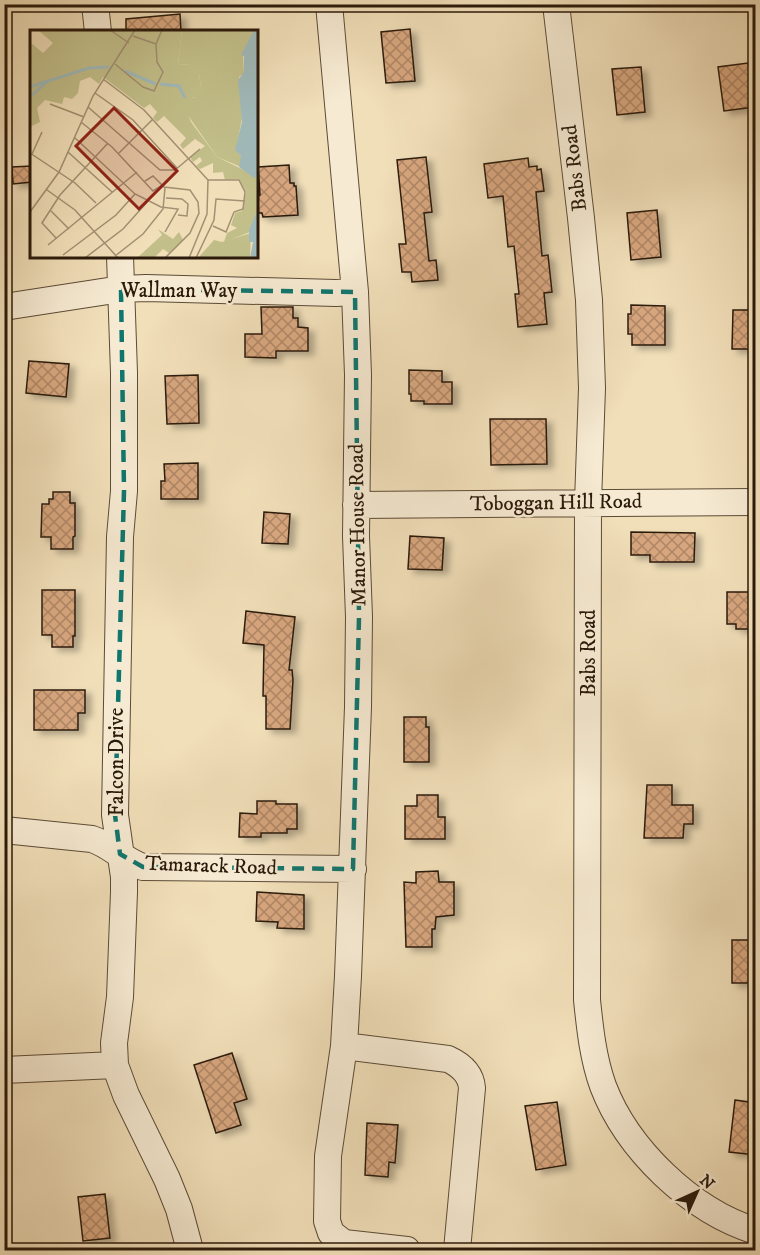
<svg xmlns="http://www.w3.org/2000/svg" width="760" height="1255" font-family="'IM FELL DW Pica',serif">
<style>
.building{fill:url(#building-cross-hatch);stroke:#2b1a0b;stroke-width:1.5;filter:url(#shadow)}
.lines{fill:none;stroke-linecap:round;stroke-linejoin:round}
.minor-casing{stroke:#5c4b36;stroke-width:28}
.minor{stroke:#f6ead2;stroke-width:26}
.marked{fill:none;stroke:#0f766e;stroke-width:4.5;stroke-dasharray:12 8;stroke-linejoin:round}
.labels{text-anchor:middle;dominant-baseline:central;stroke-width:5;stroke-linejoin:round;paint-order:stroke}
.street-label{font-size:21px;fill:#2b1a0b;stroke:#f6ead2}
.inset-river{fill:none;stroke:#a0baba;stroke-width:3}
.inset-road{fill:none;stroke:#a29073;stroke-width:1.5}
.view{fill:#8f2418;fill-opacity:0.15;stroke:#8f2418;stroke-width:3}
.inset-edge{fill:none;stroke:#2b1a0b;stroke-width:3}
</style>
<defs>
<pattern id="building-cross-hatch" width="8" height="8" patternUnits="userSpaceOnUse" patternTransform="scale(1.5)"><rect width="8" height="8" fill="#d7a67e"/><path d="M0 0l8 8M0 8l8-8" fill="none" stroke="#af8665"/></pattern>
<filter id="shadow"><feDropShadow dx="6" dy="4" stdDeviation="3" flood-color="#0004"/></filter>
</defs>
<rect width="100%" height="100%" fill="#f1dfb9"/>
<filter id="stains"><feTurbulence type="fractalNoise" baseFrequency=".00333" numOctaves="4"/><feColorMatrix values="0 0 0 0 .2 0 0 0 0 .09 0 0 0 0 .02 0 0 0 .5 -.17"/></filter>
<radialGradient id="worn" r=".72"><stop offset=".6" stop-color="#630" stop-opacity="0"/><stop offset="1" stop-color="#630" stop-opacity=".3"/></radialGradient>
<path class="building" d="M180 14 181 32H126V19Z
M410 29 415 81 386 83 381 32Z
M748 63 754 107 724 111 718 67Z
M641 67 645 112 617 115 612 69Z
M426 157 432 212 424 213 429 261 436 260 438 280 412 282 411 272H402L399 244H406L397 160Z
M528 158 529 167 537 166V170L541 169 544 191 536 192 542 256 548 255 552 292 544 293 547 324 518 327 515 294H519L514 246 508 247 503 196 488 198 484 164Z
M289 165 290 183H294V186H296L298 215 263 217 262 213H256V196L260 195 258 167Z
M32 166V182L13 184 12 167Z
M657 210 661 257 631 260 627 213Z
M631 305 665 306V345H632V334H628V314H631Z
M261 307H293V318H298V327L308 328V351H276V358L245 357V334H262Z
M733 310H756V349H732Z
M29 361 69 364 66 397 26 393Z
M409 370 442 371V382H452V404H424V401H411V394H409Z
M198 375 199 423 167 424 165 376Z
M490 419H546L547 464 491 465Z
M198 463V499H161V481H165L164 464Z
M53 492H70V503H75V536L73 537V549H51V537H41L42 504H49V499H53Z
M264 512 290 514 288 544 262 543Z
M631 532 695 533 694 562H650V555H631Z
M410 536 444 538 442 570 408 569Z
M42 590H75V636H73V647H52V635H42Z
M727 592H756V629H736V624H727Z
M246 611 295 617 289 670H292L293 680 290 729H266V696H263L264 645 243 643Z
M34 690H85V713H78V730H34Z
M404 717H426V727H429V762H404Z
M647 785H672V805H693V824H684L683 838H644Z
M417 795H438V817H445V839H405V806H417Z
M257 801H276V804H297V829H287V833H261V837H239L240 813 257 814Z
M438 871 439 882H454V915L436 917 435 929H432V947H406L404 882 416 883V872Z
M257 892 304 895V929L277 928 278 922 256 921Z
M732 940H756V983H732Z
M232 1053 247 1099 234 1103 241 1125 216 1133 194 1065Z
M735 1100 756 1103V1155L729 1152Z
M557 1102 566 1165 536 1170 525 1106Z
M367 1123 398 1125 395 1163 389 1162 388 1177 365 1175Z
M105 1194 110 1238 83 1241 78 1197Z"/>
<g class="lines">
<defs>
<path id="minor" d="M95 4 98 32
M329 4 355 292 358 375 356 536 359 617 358 707 348 976 344 1046 328 1156 327 1221 331 1233 344 1243 407 1250
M556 4 581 218 589 300 592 388 588 502 587 1000C590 1029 593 1058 603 1086 627 1149 691 1211 756 1231
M120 256 124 373V491L120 537 115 815 124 877V892L120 997 114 1043 115 1065 126 1095 167 1179 179 1209 190 1250
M4 307 121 289 146 288 336 293 355 292
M356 505 756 502
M4 830 92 839C111 845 124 861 143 867L353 869
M344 1046 448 1059C461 1065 471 1074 472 1088L457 1250
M4 1070 115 1065"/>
</defs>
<use href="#minor" class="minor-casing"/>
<use href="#minor" class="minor"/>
</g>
<path class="marked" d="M121 289 355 292 359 617 353 869 143 867 120 854 115 815 124 491Z"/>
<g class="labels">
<g class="street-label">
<text transform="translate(575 168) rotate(-97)">Babs Road</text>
<text x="179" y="291">Wallman Way</text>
<text transform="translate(556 503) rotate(-1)">Toboggan Hill Road</text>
<text transform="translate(358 525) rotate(-91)">Manor House Road</text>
<text transform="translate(589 653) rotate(-90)">Babs Road</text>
<text transform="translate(117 762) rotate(-90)">Falcon Drive</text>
<text transform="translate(211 866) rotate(2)">Tamarack Road</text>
</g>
</g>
<g transform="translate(30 30)">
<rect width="228" height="228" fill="#f1dfb9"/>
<path d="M8 0H152L148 34 161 35 169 44 171 57 168 66 153 71 161 92 187 127 228 147 227 181 220 202 194 212 197 203 207 198 201 195 205 183 212 181 216 162 209 149 195 150 193 142 183 143V133L170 139 166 136 172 131 170 127 163 132 160 127 175 116 165 109 153 119 150 115 156 108 134 86 127 92 123 88 127 82 120 74 114 78 73 47 69 54 60 47 50 51 48 63 42 69 34 67 32 74 15 70 7 78 10 92 0 97V12L13 23 23 13ZM128 199 143 209 149 202 153 210 139 223 133 219 124 228H107L132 205Z" fill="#c2bf8a"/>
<path d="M152 0H224L213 24 214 43 209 47 212 88 206 120 211 126V137L187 127 155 81 150 64 164 68 171 57 169 44 163 41 161 35 148 34ZM221 203 220 228H168L184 210 192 212Z" fill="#c2bf8a"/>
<path d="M224 0H228V147L224 148 209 137 211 126 205 120 212 92 208 50 214 42V26L211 25ZM228 148V228H220L223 212H219V200L227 181Z" fill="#a0baba"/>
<path class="inset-river" d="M95 41 126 54M130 54 149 56 155 68M0 57 17 51M0 67 18 51 59 38 79 37"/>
<path class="inset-road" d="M80 0 99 13M103 6 126 14M85 34 113 57 124 61 133 42 127 32 126 14 132 0M73 49 114 80 178 150H209L215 162 213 179 204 182 196 202 183 196M65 63 103 90 147 138M20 74 54 87M58 77 130 140H145L170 119M51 92 82 117 123 161 131 156M44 107 105 164 131 177 148 179 135 202M38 122 82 162M0 123 45 153 66 173M89 123 123 89M2 124 12 102M115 151 123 146 134 157 160 160 168 172 169 183 160 203 135 228M17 160 45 180 88 228M136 168 152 169 158 174 157 186 148 185M21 181 39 199M0 182 29 142 63 66 105 0M26 208 12 193 30 165 78 113M18 215 107 142M33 225 86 185 105 164M85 226 113 204 133 179 135 158M55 228 93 199 119 170M159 228 177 184 178 150M166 228 184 190 186 169 215 171"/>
<path class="view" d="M84 78 147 141 109 179 46 116Z"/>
<rect width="228" height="228" class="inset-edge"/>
</g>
<rect width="760" height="1255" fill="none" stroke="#f1dfb9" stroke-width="24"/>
<rect x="6" y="6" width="748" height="1243" fill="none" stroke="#2b1a0b" stroke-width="3"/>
<rect x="12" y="12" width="736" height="1231" fill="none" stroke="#2b1a0b" stroke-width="1.5"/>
<g transform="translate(697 1192) rotate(45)" stroke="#f6ead2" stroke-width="4.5" paint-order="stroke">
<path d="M0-4.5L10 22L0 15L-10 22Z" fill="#2b1a0b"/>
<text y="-9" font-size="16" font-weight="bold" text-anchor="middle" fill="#2b1a0b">N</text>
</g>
<rect width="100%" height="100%" filter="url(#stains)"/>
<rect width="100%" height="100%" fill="url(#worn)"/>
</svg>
